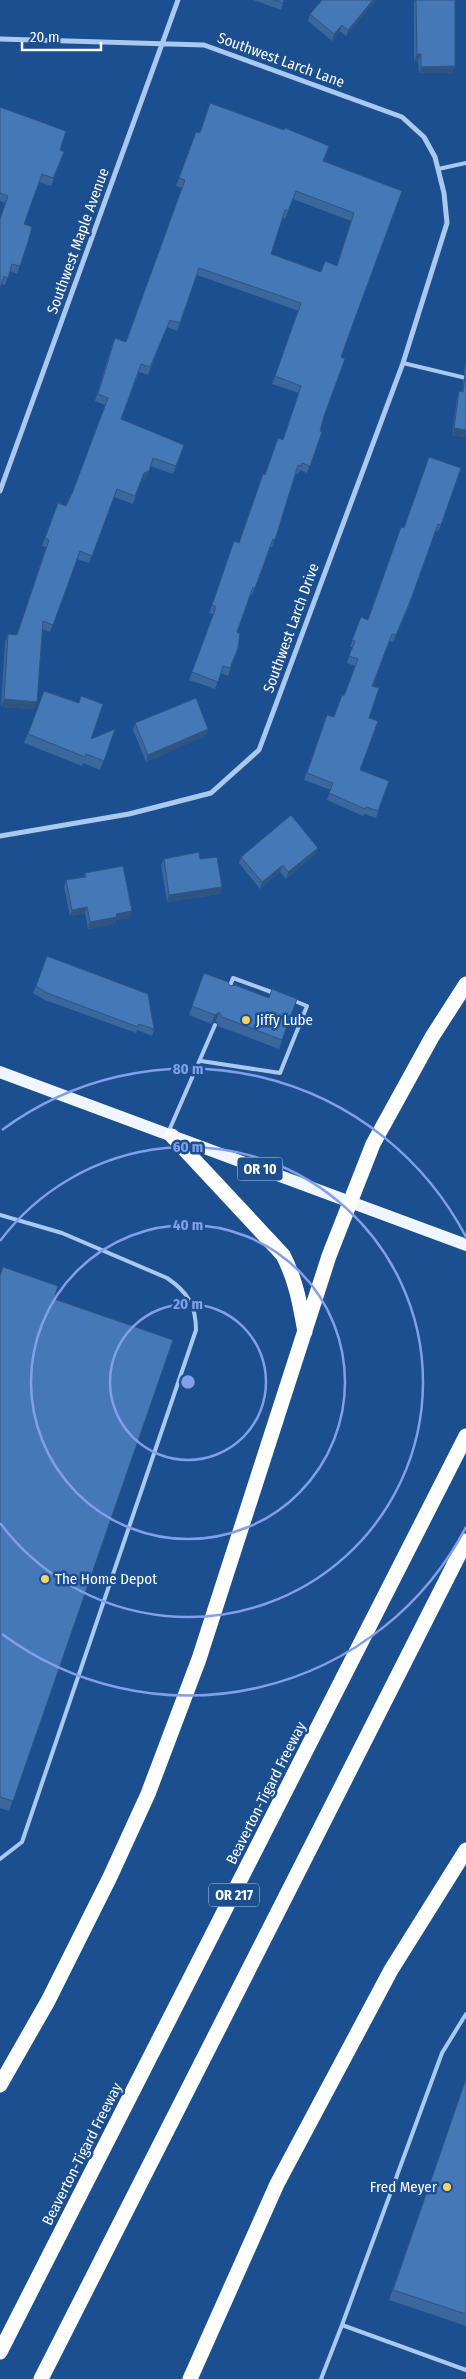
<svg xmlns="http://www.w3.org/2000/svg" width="466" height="2379" font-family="'Fira Sans Condensed',sans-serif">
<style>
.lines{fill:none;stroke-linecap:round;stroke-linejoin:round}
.service{stroke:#a9c9ee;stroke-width:4}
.minor{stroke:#a9c9ee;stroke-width:5}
.primary{stroke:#f0f6ff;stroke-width:12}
.motorway{stroke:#fff;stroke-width:15}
.wall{fill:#3a679d;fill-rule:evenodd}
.shaded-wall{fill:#305480}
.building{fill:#4478b7;stroke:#305480;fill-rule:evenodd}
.ring{fill:none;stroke:#839eea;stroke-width:2.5}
.poi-dot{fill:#ffd166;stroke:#1b4f8f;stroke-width:2}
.labels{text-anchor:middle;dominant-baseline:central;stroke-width:5;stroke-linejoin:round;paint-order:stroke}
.shield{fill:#1b4f8f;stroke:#bbcadd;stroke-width:1}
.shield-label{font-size:14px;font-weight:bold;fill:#fff}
.street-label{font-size:15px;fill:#fff;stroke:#1b4f8f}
.poi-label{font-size:15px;fill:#fff;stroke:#1b4f8f;text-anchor:start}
.centre{fill:#839eea;stroke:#1b4f8f;stroke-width:2.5}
.ring-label{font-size:15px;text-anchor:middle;font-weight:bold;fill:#839eea;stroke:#1b4f8f;stroke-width:5;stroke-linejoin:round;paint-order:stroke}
</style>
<rect width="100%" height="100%" fill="#1b4f8f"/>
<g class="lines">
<path class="service" d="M438 169 466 163
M403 363 466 378
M228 991 233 978 274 993
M201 1061 280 1073 307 1006 292 1000
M168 1133 215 1025
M0 1215 62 1233 167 1278C188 1292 196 1306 196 1330L22 1842 0 1859
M342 2325 442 2053 466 2014
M321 2379 342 2325 466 2370"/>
<path class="minor" d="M0 39 204 45 402 117 424 137 435 157 444 193 447 223 403 363 259 750 211 793 129 814 0 836
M0 491 178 0"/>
<path class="primary" d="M0 1072 466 1245"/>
<path class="motorway" d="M172 1136 283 1255C296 1280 300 1304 305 1332
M0 2085 48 2001 110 1877 148 1794 199 1659 329 1256 373 1144 432 1037 466 984
M0 2352 466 1436
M41 2379 466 1541
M190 2379 277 2184 391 1970 466 1850"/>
</g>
<path class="wall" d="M253 0H284L281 10Z
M376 0 346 36 340 31 332 41 308 21 310 14Z
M415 0H455L453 73H419L418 61H414V2Z
M0 107 60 150 64 152 51 186 39 182 24 224 28 242 17 274 10 271 5 285 2 284 5 203 0 201Z
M196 132 323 161 402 191 346 341 320 431 322 432 307 473 300 470 298 474 296 473 272 547H270L252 595 250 594 237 632 238 648 228 676 221 673 215 689 189 680 214 615 209 613 234 541 239 543 265 475 283 440 299 393 272 384 299 311 197 275 177 331 167 327 148 375 139 372 121 419 184 445 173 474 150 466 146 479 141 481 133 504 114 497 89 563 77 559 50 632 42 629 34 709 1 707 5 642 8 634 17 635 46 547 42 546 58 503 66 506 73 491 105 405 95 401 112 345 115 338 126 342 182 188 176 186ZM293 199 351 221 337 265 321 272 271 254 282 217 285 219Z
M466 360V437L452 435 457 398 459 391 462 392 463 381 465 375 464 374Z
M461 468 438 532 435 530 409 606 393 642 389 641 373 686 369 718 360 770 389 781 376 818 364 814 363 816 327 800 331 790 304 780 327 715 334 717 344 696 355 666 347 663 352 647H350L361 617 368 620 404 528Z
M44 691 91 739 115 729 100 770 83 763 82 766 24 743Z
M135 723 208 729 206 735 146 762 133 730Z
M318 848 315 854 286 879 280 872 260 889 239 863 241 857Z
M164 859H200L222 887 220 894 167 902 161 865Z
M85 873 129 918 116 920 115 924 88 929 85 913 70 916 64 887 66 880 84 877Z
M47 956 154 1029 152 1036 137 1030 136 1033 45 1000 33 993Z
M204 973 230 986 269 998 297 999 279 1049 218 1026 216 1021 211 1024 189 1015Z
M0 1276 54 1299 173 1340 9 1811 0 1808Z
M466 2079V2326L389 2300Z"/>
<path class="shaded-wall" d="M373 0H376L346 36 348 30Z
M342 25 340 31 332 41 334 34Z
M417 54H421L418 61H414Z
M455 66 453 73H419L421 67Z
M454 428 466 430V437L452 435Z
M149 471 146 479 141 481 133 504 144 473Z
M4 699 37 702 34 709 1 707Z
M208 729 206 735 146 762 148 755Z
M318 848 315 854 286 879 288 872Z
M283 865 280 872 260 889 262 882Z
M222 887 220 894 167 902 169 895Z
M87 907 85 913 70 916 72 910Z
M132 911 129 918 116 920 115 924 88 929 90 922 116 914Z
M219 1012 216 1021 211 1024 215 1015Z"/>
<path class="building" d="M274 0H284L283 3Z
M322 0H373L348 30 342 25 334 34 310 14Z
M416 0H455V66L421 67V54H417Z
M210 103 284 130 285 128 329 146 323 161 402 191 347 340 341 357 345 359 324 416 320 431 322 432 310 466 302 463 301 466 298 465 275 540 273 539 255 588 253 587 237 632 240 634 238 648 230 668 223 666 218 682 192 672 216 607 212 605 234 541 239 543 263 474 265 475 278 438 283 440 301 386 275 376 301 303 199 268 180 323 170 320 150 367 141 364 121 419 184 445 176 466 153 458 149 471 144 473 135 496 117 489 92 556 80 551 53 625 43 621 37 702 4 699 8 634 17 635 49 540 45 538 58 503 66 506 73 491 108 398 98 394 115 338 126 342 185 180 179 178 196 132 200 133ZM296 191 354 213 337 266 325 261 321 272 271 254 285 210 288 211Z
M0 107 66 131 60 150 64 152 53 178 42 174 24 224 32 227 28 242 20 266 12 264 8 278 4 276 0 289V219L8 196 0 193Z
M465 375H466V430L454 428 459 391 463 392Z
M429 457 461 468 441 525 438 524 411 599 396 635 392 634 372 686 379 688 369 718 378 721 360 770 389 781 378 811 366 807 365 809 329 793 333 783 307 773 327 715 334 717 342 695 344 696 358 659 349 656 355 641 352 640 361 617 368 620 401 527 404 528Z
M44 691 79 703 81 696 103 704 91 739 115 729 104 761 86 754 85 757 28 734Z
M196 698 208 729 148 755 135 723Z
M291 815 318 848 288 872 283 865 262 882 241 857Z
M199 852 200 859 217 857 222 887 169 895 164 859Z
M123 866 132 911 116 914 117 917 90 922 87 907 72 910 66 880 86 877 85 873Z
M47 956 148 994 154 1029 139 1024 138 1027 47 993 36 986Z
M204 973 228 982 230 986 235 985 269 998 272 989 297 999 282 1040 222 1017 219 1012 215 1015 192 1006Z
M3 1267 58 1286 54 1299 173 1340 13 1801 0 1797V1276Z
M466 2079V2314L393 2290Z"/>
<g class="ring">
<circle cx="188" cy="1382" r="78"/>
<circle cx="188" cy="1382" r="157"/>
<path d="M0 1241A235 235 0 1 1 0 1523"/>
<path d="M466 1527A313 313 0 0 1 2 1634M2 1130A313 313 0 0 1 466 1237"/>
</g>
<g class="poi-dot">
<circle cx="246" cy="1020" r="5"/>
<circle cx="45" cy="1579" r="5"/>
<circle cx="447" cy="2187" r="5"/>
</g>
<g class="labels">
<g class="shield">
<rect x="237.5" y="1157.5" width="45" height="23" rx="4"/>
<rect x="209" y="1883.5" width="50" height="23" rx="4"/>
</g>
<g class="shield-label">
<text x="260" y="1169">OR 10</text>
<text x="234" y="1895">OR 217</text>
</g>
<g class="street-label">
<text transform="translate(281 60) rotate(20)">Southwest Larch Lane</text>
<text transform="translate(78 241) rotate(-70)">Southwest Maple Avenue</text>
<text transform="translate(291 628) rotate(-70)">Southwest Larch Drive</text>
<text transform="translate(266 1793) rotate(-63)">Beaverton-Tigard Freeway</text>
<text transform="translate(82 2154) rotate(-63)">Beaverton-Tigard Freeway</text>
</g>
<g class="poi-label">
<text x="256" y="1020">Jiffy Lube</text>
<text x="55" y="1579">The Home Depot</text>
<text x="437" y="2187" text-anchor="end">Fred Meyer</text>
</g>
</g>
<circle cx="188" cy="1382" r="8" class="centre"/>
<g class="ring-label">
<text x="188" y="1074">80 m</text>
<text x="188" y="1152">60 m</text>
<text x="188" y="1230">40 m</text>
<text x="188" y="1309">20 m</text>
</g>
<path d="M22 42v8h79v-8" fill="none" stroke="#ffffff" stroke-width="2.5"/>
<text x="30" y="42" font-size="15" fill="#ffffff" stroke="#1b4f8f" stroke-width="4" paint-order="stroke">20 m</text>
</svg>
